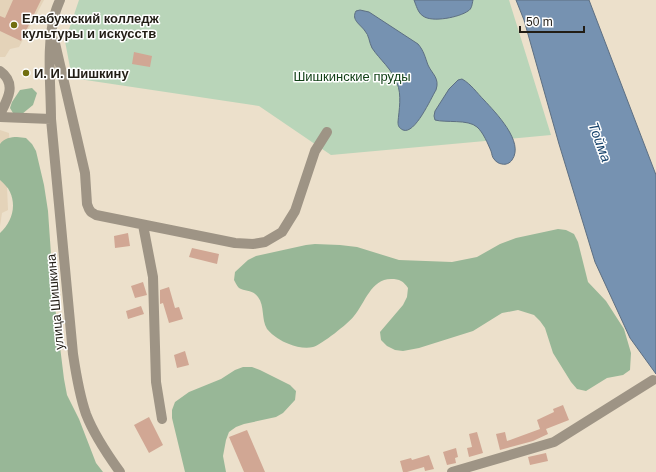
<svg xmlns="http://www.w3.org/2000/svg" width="656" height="472" font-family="Arial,sans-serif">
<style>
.built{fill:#e4d3b9}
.green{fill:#b9d5b9}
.forest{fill:#98b797}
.water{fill:#7692b1;stroke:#5d6f82}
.building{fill:#d1a794}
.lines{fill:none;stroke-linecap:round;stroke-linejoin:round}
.minor{stroke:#9e9485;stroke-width:10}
.poi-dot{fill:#706e10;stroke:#fff;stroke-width:1.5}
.labels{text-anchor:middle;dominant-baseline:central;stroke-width:3;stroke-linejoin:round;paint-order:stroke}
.poi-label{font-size:13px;font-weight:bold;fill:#221d15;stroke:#fff;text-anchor:start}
.park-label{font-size:13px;fill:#124117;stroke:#fff}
.street-label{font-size:13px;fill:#221d15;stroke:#fff}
.water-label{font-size:14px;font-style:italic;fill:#16426b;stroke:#fff}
</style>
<rect width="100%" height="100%" fill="#ece0cb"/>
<path class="built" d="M0 0H44L19 47 10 49 5 57H0Z
M0 130 9 133 10 150 7 187 8 210 2 213 0 226Z"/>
<path class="green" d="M79 0H509L551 135 331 155 259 106 72 78 65 41Z"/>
<path class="forest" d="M32 88 37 93 33 105 22 114 13 113 10 108 12 102 20 90Z
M17 137 26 138 32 144 36 151 44 185 48 211 54 298 64 379 67 395 79 419 96 463 103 472H0V233C11 223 17 207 10 192 8 187 4 184 0 180V144C4 138 11 137 17 137Z
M558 229 566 230 574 234 578 242 588 282 606 301 624 329 631 353 630 370 623 375 607 378 586 391 577 389 571 382 553 353 545 328 540 321 534 315 518 310 502 313 473 331 419 348 403 351 395 350 387 346 381 340 380 332 403 305 407 297 408 288C403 281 400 279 391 279 371 279 365 303 354 316 349 323 321 345 313 347 306 349 296 347 289 344 281 341 273 336 267 329 261 319 265 306 258 297 252 289 245 292 239 288 237 286 235 282 234 280L235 272 248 260 256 256 306 245 315 244 340 245 357 247 399 260 452 262 477 257 500 244 516 238Z
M243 367H252L260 370 290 385 296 391 295 400 283 413 276 417 244 424 236 427 229 432 226 440 223 456 226 472H185L172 418V410L175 402 189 392 221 379 235 370Z"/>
<path class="water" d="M414 0H473C472 4 472 9 468 11 460 17 432 23 423 16 418 13 416 5 414 0Z
M516 0H589L656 175V374L630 338 595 262 559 144 524 20Z
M360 10 369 12 418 44C424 51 425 57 428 65 432 74 440 78 436 90 431 98 415 135 403 130 399 128 398 126 398 122 399 110 402 95 397 83 392 69 380 60 372 48 369 42 369 35 365 31 360 24 351 20 356 11Z
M462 79C471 84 477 93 484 100 495 112 525 142 512 160 510 163 506 165 502 164 499 164 495 161 494 159 492 157 492 154 491 151 488 144 483 132 477 127 468 119 446 123 435 120L434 116 435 111 449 89 458 80Z"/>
<path class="building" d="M13 0H41L21 41 0 31V16L5 18Z
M134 52 152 56 150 67 132 64Z
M128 233 130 246 115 248 114 236Z
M192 248 219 254 217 264 189 257Z
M143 282 147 295 135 298 131 286Z
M169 287 175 308 179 307 183 319 169 323 163 303 160 304V290Z
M141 306 144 314 128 319 126 311Z
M185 351 189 365 177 368 174 355Z
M563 405 569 420 546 429 548 434 533 441 500 450 496 434 505 432 507 441 540 429 537 420 554 412 553 409Z
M149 417 163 445 149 453 134 425Z
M247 430 265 472H244L229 437Z
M477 432 483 453 469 457 467 448 472 447 469 434Z
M456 448 458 457 455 458 456 463 447 465 443 452Z
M546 453 548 461 530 465 528 457Z
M429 455 434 469 425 471 424 467 407 472H403L400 461 411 458 412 460Z"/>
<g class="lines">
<path class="minor" d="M51 37 55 43 85 173 87 204 89 209 91 212 96 215 235 243 253 244 265 242 282 232 295 211 315 151 327 132
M0 71C17 83 8 99 0 114
M0 117 51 119C51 87 46 44 55 14 56 9 58 5 60 0
M51 119 73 354C76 374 79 394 86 414 94 435 107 454 120 472
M143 225 153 277 156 382 162 419
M452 472 554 442 653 380"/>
</g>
<g class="poi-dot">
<circle cx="14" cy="25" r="4"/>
<circle cx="26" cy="73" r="4"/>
</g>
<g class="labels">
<g class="poi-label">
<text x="22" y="18">Елабужский колледж<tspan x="22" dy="15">культуры и искусств</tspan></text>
<text x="34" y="73">И. И. Шишкину</text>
</g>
<g class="park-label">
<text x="352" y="76">Шишкинские пруды</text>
</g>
<g class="street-label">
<text transform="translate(55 302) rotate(-95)">улица Шишкина</text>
</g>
<g class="water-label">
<text transform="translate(600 142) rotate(70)">Тойма</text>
</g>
</g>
<path d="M520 26v6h64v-6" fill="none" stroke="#221d15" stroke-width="2"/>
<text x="526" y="26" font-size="12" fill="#221d15" stroke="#ffffff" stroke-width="3" paint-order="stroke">50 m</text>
</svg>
